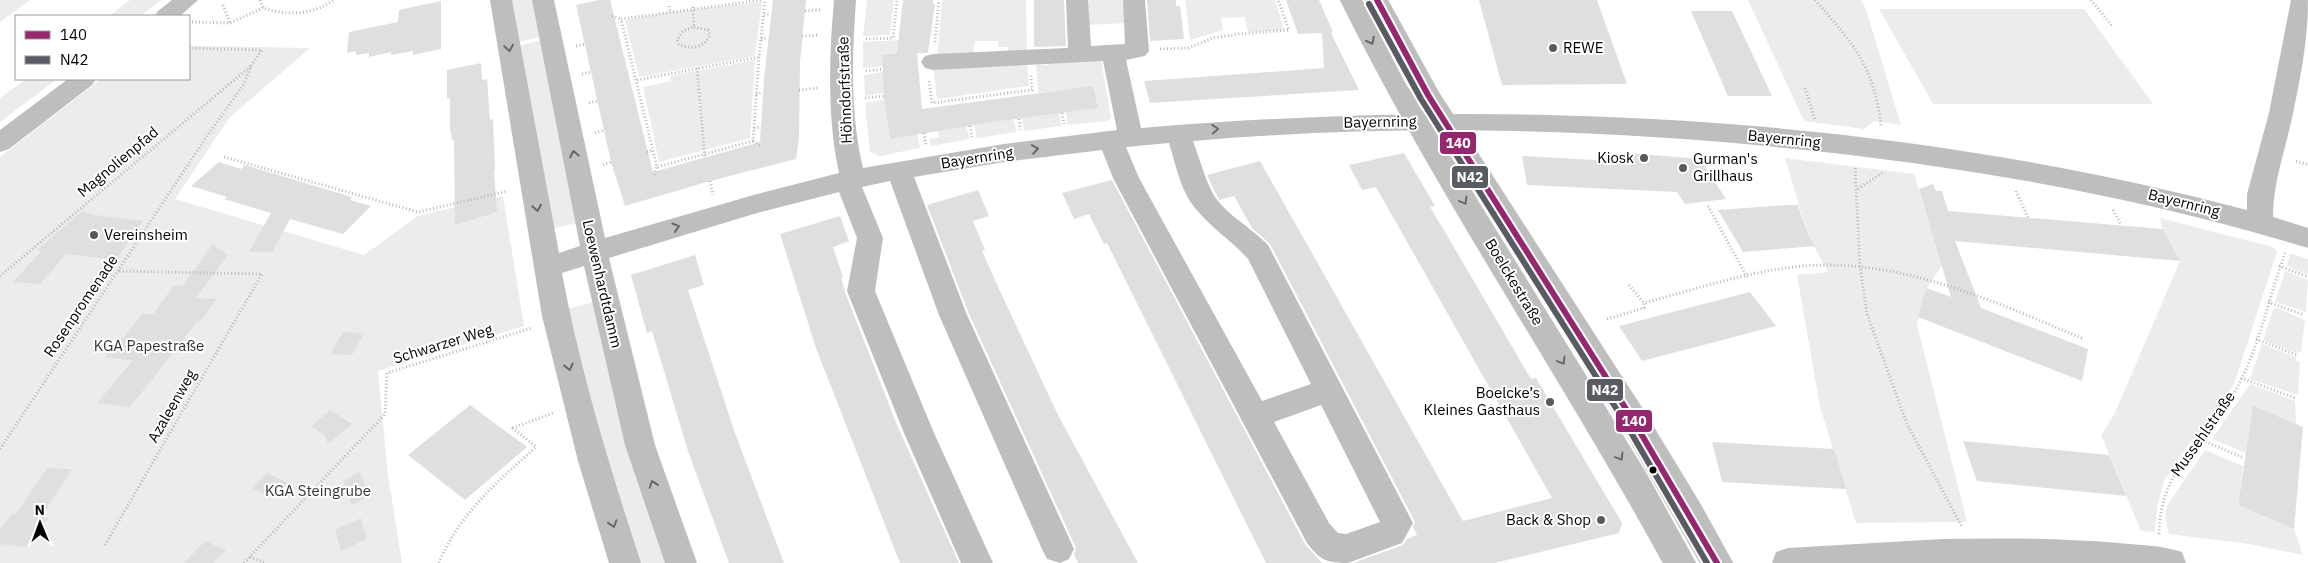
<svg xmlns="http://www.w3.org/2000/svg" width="2308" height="563" viewBox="0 0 2308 563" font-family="'IBM Plex Sans',sans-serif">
<rect width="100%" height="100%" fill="#fff"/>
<!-- green -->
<path fill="#ececec" d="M0,0H30L0,22Z
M130,0H162L140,16H109Z
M511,0H533L540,37L518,42Z
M867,0H894L890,35L863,36Z
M942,0H1026L1027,55L1008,54V47H998V41H975L973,57L937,58Z
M1084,0H1128L1130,23L1085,25Z
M1185,0H1275L1284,30L1248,32L1245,17L1221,18L1223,30L1190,40Z
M1364,0H1371L1415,84H1408L1406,80Z
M1748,0H1861L1866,9L1901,125L1874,121L1864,129L1804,121Z
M762,2L755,56L639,77L625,20L670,12Z
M1879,9H2084L2153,104H1933Z
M541,40L576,223L552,229L519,46Z
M899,40L897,53L882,55L883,66L863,68V42Z
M189,46L310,48L229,118L175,199L364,255L418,216L503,196L524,326L378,371L388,475L402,563H0V157L101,79H189Z
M1101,59L1111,118L1107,121L1068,125L1066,112L1098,108L1093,87L1038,93L1036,64L1047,65L1048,61Z
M755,60L750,138L659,162L643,87L671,81L670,76Z
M1027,61L1029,86L937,99L933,65Z
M883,72L884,93L865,96L864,75Z
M26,79H57L0,122V98Z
M885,99L890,139L917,134L920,148L879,156L870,152L865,103Z
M1059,113L1061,126L1024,131L1022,118Z
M1014,119L1016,132L977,138L974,125Z
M966,126L970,139L931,146L929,139L939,137L938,130Z
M1785,158L1914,174L1942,265L1927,288L1917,325L1967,522L1856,523L1820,407L1797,275L1828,272L1801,223L1804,222Z
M2160,218L2273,247L2277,252L2235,381L2227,397L2186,448L2164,481L2157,507L2155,532L2141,531L2101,435L2114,415L2180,261L2162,227Z
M2290,253L2308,259V275L2287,266Z
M2285,271L2308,280L2306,312L2275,302Z
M593,302L668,563H634L603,464L568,309Z
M2274,307L2305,320L2301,352L2297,351V353L2263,340Z
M2262,344L2296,357V360L2300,362L2298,395L2250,379Z
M2250,384L2295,401L2296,424L2253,407L2246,453L2212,439Z
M2205,450L2243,466L2238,505L2294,529L2303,555L2249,544L2169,534L2165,516L2168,504Z"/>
<!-- building -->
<path fill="#dfdfdf" d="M599,0H610L653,172L760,142L764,79L773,0H806L800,62L799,138L796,159L710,181L625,206L611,162L576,5Z
M903,0H933V4H935L928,53H917L922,109L1093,86L1098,108L993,122L890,139L884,99L882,55L897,53Z
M1034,0H1064L1066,46L1034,47Z
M1147,0H1176V6H1180L1184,39L1150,41Z
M1286,0H1319L1333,32L1331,33L1359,90L1150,103L1144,81L1324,68L1322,33L1298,34Z
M1479,0H1597L1627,84L1502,85Z
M441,1V49L413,55V51L391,55V52L369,57V53L356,55V51L347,53L349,32L398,22L399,10Z
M1691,11H1732L1772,96H1728Z
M481,63L482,80L487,79L490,120L493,119L495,170L494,171L497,212L455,225L454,140H452L450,128V98L447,99V70Z
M1404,153L1435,206L1430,207L1458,254L1531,379L1536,378L1622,523L1619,533L1495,563H1353L1403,545L1407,539L1417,535L1413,527L1415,522L1270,244L1252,228L1234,196L1219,200L1207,175L1260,161L1463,521L1552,498L1376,187L1362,190L1349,165Z
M1629,153L1700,159L1726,199L1685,204L1677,192L1527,185L1522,156L1630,162Z
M219,162L241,169L245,165L352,197L350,200L371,206L343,234L290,219L272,252H249L271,213L224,199L227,197L191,186Z
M1112,180L1305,544L1322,563H1266L1107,243L1104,244L1089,214L1074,219L1062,193Z
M1933,184L1936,191H1942L1948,211L2163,229L2180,261L1955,241L1981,308L2088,349L2082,381L1918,317L1926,288L1951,297L1919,189Z
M978,190L989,216L973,221L985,250L982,251L1000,291L1058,415L1138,563H1078L1074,554L1076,548L969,314L927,205Z
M1787,205H1798L1807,233L1815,246L1743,252L1718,210Z
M82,211L95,215L143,221L116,260L66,254L40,284L13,282L41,251L37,250Z
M840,216L849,241L833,247L843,277L841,278L845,292L897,425L959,563H900L816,348L780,234Z
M213,244L228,255L196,298L217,299L200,322H197L130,407L97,403L133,360L104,358L119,338H123L142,314H153L174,285L182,286Z
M695,255L704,285L688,290L735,433L784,563H729L688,451L652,331L647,333L631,275Z
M1750,292L1776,326L1642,361L1619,326Z
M343,332L364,333L352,355L330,354Z
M470,405L527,447L465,500L408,455Z
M2253,406L2303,427L2294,529L2238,505Z
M330,410L352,424L328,444L325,436L311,426Z
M1963,441L2109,455L2126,496L1977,481Z
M1712,442L1834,449L1846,489L1722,482Z
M47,468L72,469L41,517L49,518L27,547L0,544V529L12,514H16Z
M360,472L370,496L352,505L343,481Z
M267,473L289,483L274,499L252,488Z
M361,518L367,539L341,551L335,530Z
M205,541L226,550L213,563H184Z"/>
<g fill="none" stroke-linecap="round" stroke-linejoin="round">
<defs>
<path id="major" d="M1340,0H1362L1404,81L1645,471L1696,563H1663C1559,373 1436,194 1340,0Z
M1366,0H1388L1438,91L1644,411L1701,505L1733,563H1700L1623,429L1416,95Z"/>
</defs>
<!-- major casing -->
<use href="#major" stroke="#dbdbdb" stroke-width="1"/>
<!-- path -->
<path stroke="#b9b9b9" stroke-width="3" stroke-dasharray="1 2.5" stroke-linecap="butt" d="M260,0L263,8C288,16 312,15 334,0
M1815,0C1854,45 1873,64 1881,125
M2091,0L2113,27
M223,5L230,23
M669,6L670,11
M693,7L694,27
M805,11L822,10
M764,14H771
M612,16L621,19
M192,22L230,23L263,8
M694,27L708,30L710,35C704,48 691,50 679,44L677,40L683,31Z
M802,36L819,35
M761,39L768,38
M866,39L893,38L897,0
M935,42L939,0
M576,46L585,44
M189,48L261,50
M1160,49L1188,48L1213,38L1239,34L1289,30L1278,0
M759,57L753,141L657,167L621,19L762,0
M697,68L705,158
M866,71L883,69
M582,74L591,72
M637,80L759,57L765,0
M929,81L932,103L1032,90L1031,76
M1805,88L1815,120
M799,90L818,88
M756,94L763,93
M865,98L885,96
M589,103L597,101
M1062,113L1064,124
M1019,119L1020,130
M970,126L972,137
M754,128L761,127
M595,133L604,130
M924,133L926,145
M753,141L760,146
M647,152L653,150
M224,157L418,212L508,191
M2296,161L2308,165
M603,165L611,162
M1855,168L1860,266L1867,314L1907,424L1962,527
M654,175L657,167
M710,181L713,195
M1858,189L1882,173
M2016,191L2028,218
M1708,206L1747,277
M2113,210L2121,225
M2279,266L2308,277
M0,276L251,66
M1629,285L1644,303
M2268,302L2304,315
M1607,319L1644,308V303C1696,289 1749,271 1803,266C1902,258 1995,302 2084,339
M2256,339L2297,355
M2241,378L2295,398
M2199,439L2242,457
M0,449L205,139L244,84L251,66L262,50
M2159,534C2160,465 2208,441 2238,386C2260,344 2269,297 2285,253
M105,545L262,274L117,271
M250,557L266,563
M244,563L385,414L387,373L532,328
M439,563C459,514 497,482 536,447L513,428L553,413"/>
<!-- minor -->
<path fill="#bebebe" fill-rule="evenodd" d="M172,0H198L180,16H155L158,11Z
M490,0H512L559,253L580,246L532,0H554L605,238L757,194L839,173C827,116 829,58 834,0H856C852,56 850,113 863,168L1004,144L1117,130L1103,61L933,70L925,68L921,62L925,56L933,54L1068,48L1066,0H1088L1091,46L1125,44L1123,0H1145L1149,51L1145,56L1126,60L1141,128C1509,97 1889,115 2247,210V194L2269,113L2291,0H2308C2308,38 2301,76 2293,113C2286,149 2273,181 2273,217L2308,228V248C2138,196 1964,166 1786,148C1589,128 1390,124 1193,141C1199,157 1204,176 1212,192C1224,214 1251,227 1268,245L1413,523L1402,543L1348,563C1326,563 1320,560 1307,543L1113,178L1102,150L1004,162L914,177L967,315L1074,549L1069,559L1060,563L1047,559L1042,549L939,315L890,181L862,187L883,238L875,291L934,433L993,563H961L904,433L847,291L857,238L839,192L757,213L609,258L655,445L697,563H665L625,445L584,266L562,273C580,371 610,468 641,563H609L578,461L542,316ZM1169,143C1175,162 1180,188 1192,204C1208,226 1230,239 1248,259L1311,384L1262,401L1139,178L1126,147ZM1321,405L1380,522L1346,534L1338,533L1329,523L1274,422Z
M68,79H96L92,85L9,149L0,152V130Z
M1942,539C2000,538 2059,538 2118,543C2139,545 2161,545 2182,552L2186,563H1772L1776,552L1788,548Z"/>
<!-- major -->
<use href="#major" fill="#bebebe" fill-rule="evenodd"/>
<defs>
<path id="bus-1" d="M1377,0L1428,95L1633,420L1717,563"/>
<path id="bus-2" d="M1369,4L1421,99L1626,424L1707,563"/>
</defs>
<!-- bus-1 casing -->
<use href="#bus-1" stroke="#fff" stroke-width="10"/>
<!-- bus-2 casing -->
<use href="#bus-2" stroke="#fff" stroke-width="10"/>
<!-- bus-1 -->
<use href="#bus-1" stroke="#95276e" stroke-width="6"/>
<!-- bus-2 -->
<use href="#bus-2" stroke="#595b62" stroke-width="6"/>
</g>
<!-- one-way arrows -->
<defs><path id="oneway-chevron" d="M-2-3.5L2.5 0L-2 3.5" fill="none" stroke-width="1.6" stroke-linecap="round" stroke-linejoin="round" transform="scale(1.25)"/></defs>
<g stroke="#686868">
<use href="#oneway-chevron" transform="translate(1371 41) rotate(63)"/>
<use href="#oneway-chevron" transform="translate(509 48) rotate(81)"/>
<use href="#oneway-chevron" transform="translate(1215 129) rotate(-4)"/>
<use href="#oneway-chevron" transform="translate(1035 149) rotate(-8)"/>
<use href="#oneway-chevron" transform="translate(574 154) rotate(-101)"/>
<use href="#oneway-chevron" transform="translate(1464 201) rotate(59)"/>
<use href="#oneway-chevron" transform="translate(537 208) rotate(80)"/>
<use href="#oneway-chevron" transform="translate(676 227) rotate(-17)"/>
<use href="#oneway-chevron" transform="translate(1562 361) rotate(59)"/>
<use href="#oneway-chevron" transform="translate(569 367) rotate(76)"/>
<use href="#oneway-chevron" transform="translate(1620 457) rotate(59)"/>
<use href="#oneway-chevron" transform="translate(653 484) rotate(-109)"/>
<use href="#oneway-chevron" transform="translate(613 524) rotate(73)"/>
</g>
<!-- markers -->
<g fill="#595959" stroke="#fff" stroke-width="2">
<circle cx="1553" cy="48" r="5"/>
<circle cx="1644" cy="158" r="5"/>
<circle cx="1683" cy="168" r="5"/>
<circle cx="94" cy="235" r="5"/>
<circle cx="1550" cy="402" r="5"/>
<circle cx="1601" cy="520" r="5"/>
</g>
<circle fill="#000" stroke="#fff" stroke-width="2" cx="1653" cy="470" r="4.5"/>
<g text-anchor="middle" stroke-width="4" stroke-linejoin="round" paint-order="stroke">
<!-- poi labels -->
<g font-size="15" fill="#000" stroke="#fff" text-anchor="start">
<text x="1563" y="53">REWE</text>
<text x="1634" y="163" text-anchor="end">Kiosk</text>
<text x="1693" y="164">Gurman's<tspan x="1693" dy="17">Grillhaus</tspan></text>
<text x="104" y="240">Vereinsheim</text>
<text x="1540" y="398" text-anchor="end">Boelcke’s<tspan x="1540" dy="17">Kleines Gasthaus</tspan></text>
<text x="1591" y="525" text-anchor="end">Back &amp; Shop</text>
</g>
<!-- street labels -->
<g font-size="15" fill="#000" stroke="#fff">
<text transform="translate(845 90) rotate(-92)" y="5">Höhndorfstraße</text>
<text transform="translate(1380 122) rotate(-1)" y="5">Bayernring</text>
<text transform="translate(1784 139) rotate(6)" y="5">Bayernring</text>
<text transform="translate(977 158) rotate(-9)" y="5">Bayernring</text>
<text transform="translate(118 162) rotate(-40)" y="5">Magnolienpfad</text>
<text transform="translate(2184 203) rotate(14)" y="5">Bayernring</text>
<text transform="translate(1514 282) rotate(59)" y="5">Boelckestraße</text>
<text transform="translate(602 284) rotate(77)" y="5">Loewenhardtdamm</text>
<text transform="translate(81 306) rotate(-56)" y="5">Rosenpromenade</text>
<text transform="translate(443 344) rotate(-17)" y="5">Schwarzer Weg</text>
<text transform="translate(172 406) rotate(-60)" y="5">Azaleenweg</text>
<text transform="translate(2203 434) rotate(-55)" y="5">Mussehlstraße</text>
</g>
<!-- park labels -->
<g font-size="15" fill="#333" stroke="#fff">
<text x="149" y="351">KGA Papestraße</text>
<text x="318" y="496">KGA Steingrube</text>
</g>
</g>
<g stroke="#fff" stroke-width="2">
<rect x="1439" y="131" width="38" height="24" rx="5" fill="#95276e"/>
<rect x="1451" y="165" width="38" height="24" rx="5" fill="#595b62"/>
<rect x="1586" y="378" width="38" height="24" rx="5" fill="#595b62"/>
<rect x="1615" y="409" width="38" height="24" rx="5" fill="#95276e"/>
</g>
<g font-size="14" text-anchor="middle" font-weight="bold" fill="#fff">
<text x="1458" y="148">140</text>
<text x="1470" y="182">N42</text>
<text x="1605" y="395">N42</text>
<text x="1634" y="426">140</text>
</g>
<!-- legend -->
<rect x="15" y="15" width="175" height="65" fill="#ffffff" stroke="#999999"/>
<rect x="25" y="31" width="25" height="8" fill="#95276e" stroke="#999999"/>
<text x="60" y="40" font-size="15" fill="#000000">140</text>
<rect x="25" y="56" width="25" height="8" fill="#595b62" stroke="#999999"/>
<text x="60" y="65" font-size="15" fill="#000000">N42</text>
<!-- north arrow -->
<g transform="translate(40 523) rotate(359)" stroke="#ffffff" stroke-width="4" paint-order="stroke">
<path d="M0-4L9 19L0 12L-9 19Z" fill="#000000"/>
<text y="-8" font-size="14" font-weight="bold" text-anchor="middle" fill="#000000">N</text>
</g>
</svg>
